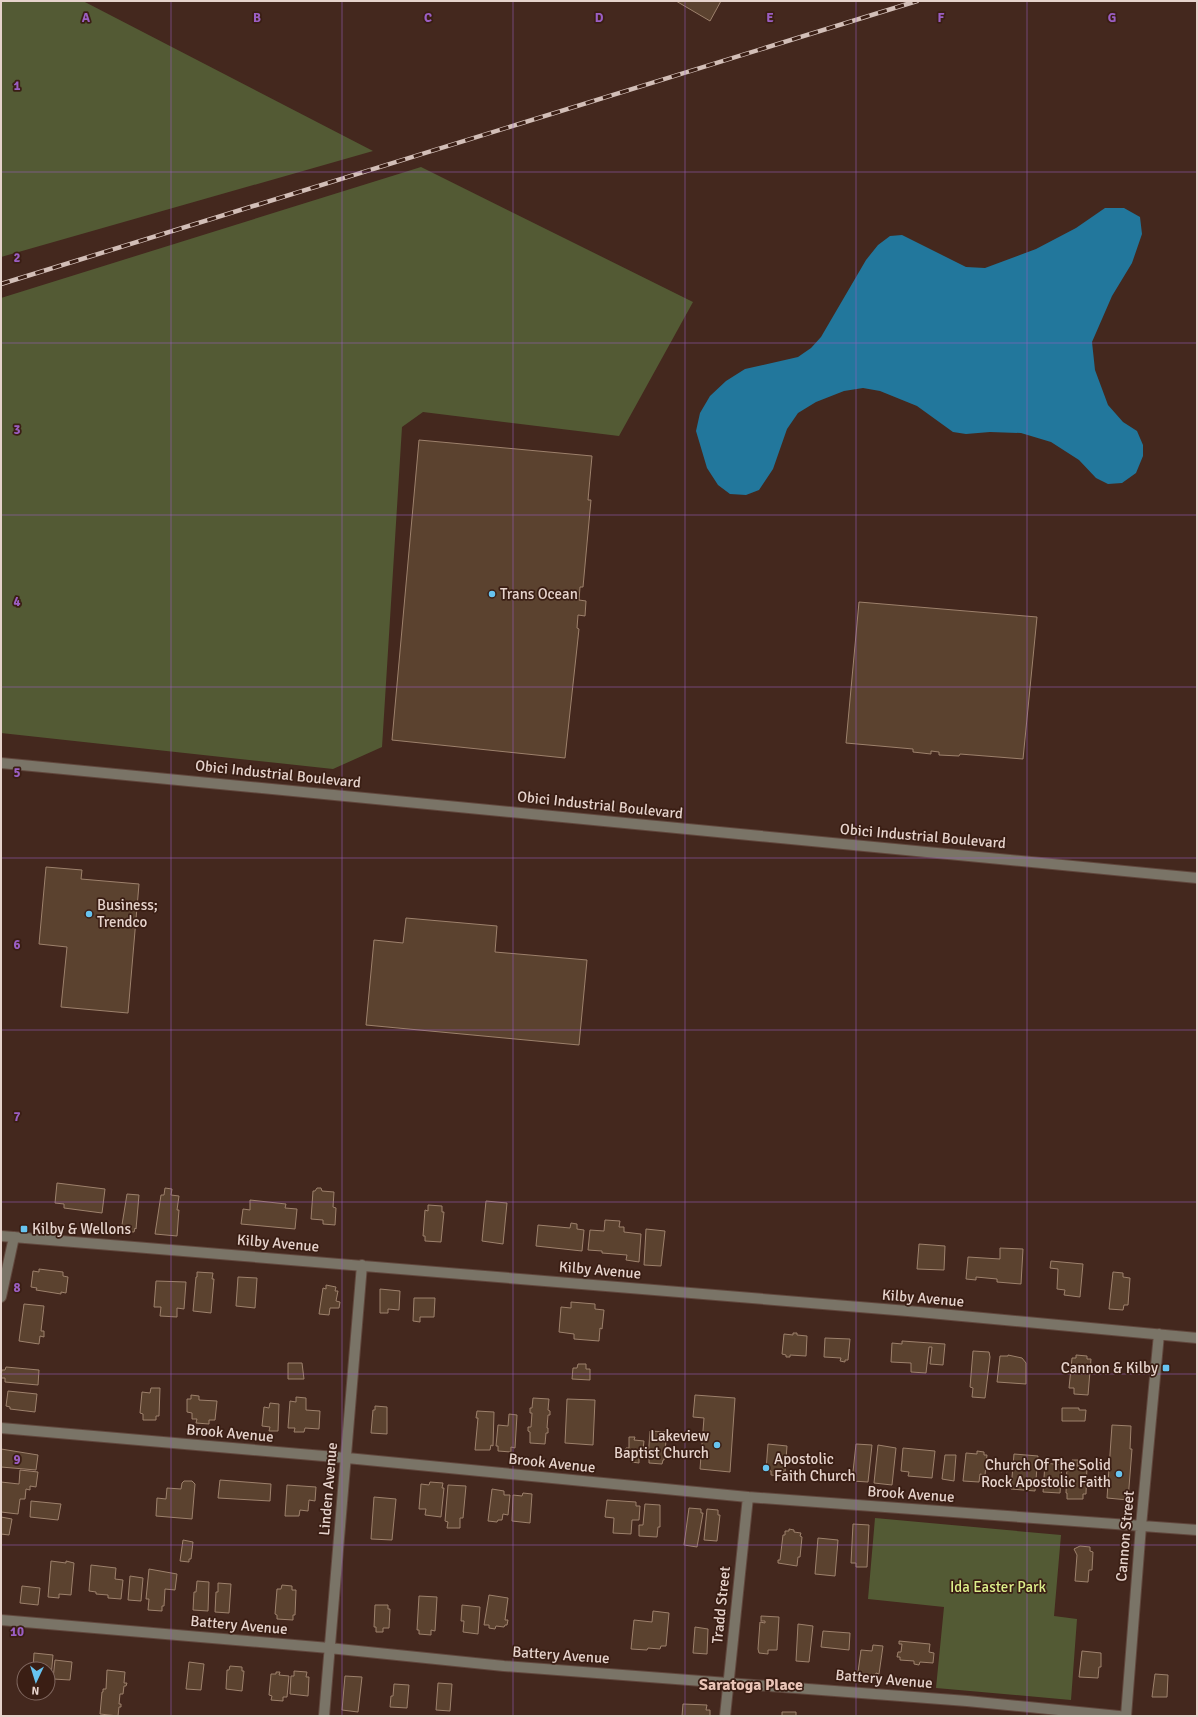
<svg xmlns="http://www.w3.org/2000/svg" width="1198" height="1717" viewBox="0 0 1198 1717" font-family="Signika,sans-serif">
<rect width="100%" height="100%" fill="#44281e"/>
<!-- green -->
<path fill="#535a34" d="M1,1H83L373,151L1,257Z
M421,167L693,302L619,436L423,412L402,427L382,747L333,769L1,733V298Z
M875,1518L1061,1535L1054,1616L1077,1619L1071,1700L936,1688L944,1607L868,1599Z"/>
<!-- water -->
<path fill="#22779c" d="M1105,208H1124L1140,217L1142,234L1132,263L1112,296L1092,342L1095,370L1108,405L1123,422L1137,431L1143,445V456L1136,473L1122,483L1108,484L1096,478L1079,460L1051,442L1021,433L990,432L966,434L953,432L917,406L880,391L863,388L844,391L816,402L798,413L787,429L773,469L759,490L746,495L730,494L718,485L707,468L696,431L700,413L710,396L726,381L745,369L798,357L811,348L821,337L866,260L878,245L890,236L902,235L966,267L985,268L1036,249L1076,228Z"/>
<!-- building -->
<path fill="#5b422f" stroke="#9d816c" d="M676,1H721L710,21Z
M419,440L592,456L588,500H591L583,587H580L579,600L586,601L585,616L578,615L577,628L579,629L565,758L392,740Z
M859,602L1037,617L1023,759L960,754L959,756L939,755V752L931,751V754L913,752V749L846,743Z
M46,867L82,870L81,879L139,884L128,1013L61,1007L67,947L39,944Z
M406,918L497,926L495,952L587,960L579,1045L366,1025L374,940L403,943Z
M57,1183L105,1189L102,1213L64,1208V1204L55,1203Z
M165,1188L172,1189L171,1195L179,1196L177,1210H179L177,1236L155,1234L161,1195H164Z
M317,1188H321L322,1191L334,1192L333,1207L336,1208L335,1225L323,1224V1220L311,1219L313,1191H315Z
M127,1194L139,1195L136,1229L135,1228L134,1232L121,1231Z
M250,1200L286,1204L285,1208L297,1209L295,1229L241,1224L243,1209L250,1210Z
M486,1201L507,1203L503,1244L482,1241Z
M428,1205L442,1206V1212H444L441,1242L425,1241V1236H423L425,1210L428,1211Z
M605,1220L620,1221L619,1227H624V1232L641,1234L639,1262L626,1260L627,1255L602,1253V1251L588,1250L590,1230L604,1231Z
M571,1223L577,1224V1229L584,1230L582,1251L536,1246L538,1225L570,1228Z
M646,1229L665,1231L661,1266L644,1265Z
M919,1244L945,1246L944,1270L917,1269Z
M1000,1248L1023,1249L1021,1284L997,1282V1279L976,1277V1280L966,1279L968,1257L1000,1259Z
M1051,1261L1083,1264L1080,1297L1064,1295L1065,1290L1057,1289L1058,1269L1050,1268Z
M39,1269L63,1272V1276L68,1277L66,1293L61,1292V1294L36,1290L37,1288L31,1287L33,1271L39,1272Z
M197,1272L213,1273L212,1279H214L211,1313L193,1311L196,1277H197Z
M1113,1272L1123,1273V1277L1130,1278L1128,1305H1124L1123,1310L1109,1309Z
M238,1277L257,1278L255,1308L236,1306Z
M156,1281L186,1282L184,1309L177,1308V1317L160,1316L161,1307H154Z
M326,1285L336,1287L335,1291H338L336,1301L340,1302L339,1308H330L329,1315L319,1314L323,1288L326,1289Z
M380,1289L400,1291L399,1310L388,1309V1313H380Z
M414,1298H435L434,1317H420V1322L413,1321Z
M571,1302L595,1304V1309L604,1310L602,1329L600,1328L599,1341L574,1339V1334L559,1332L561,1307L571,1308Z
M24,1304L44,1306L41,1331H44V1337L40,1336L39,1344L19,1341Z
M793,1333H797V1335L807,1336L806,1356L790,1355V1357H786V1355L782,1354L784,1334L793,1335Z
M825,1338L850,1339L848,1360H845V1362L840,1361L841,1358L824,1357Z
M902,1341L945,1344L943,1365L930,1364L932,1347H929L926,1373L911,1372V1363L891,1362L892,1343L902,1344Z
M973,1351L989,1352L990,1357L985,1398L972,1397L973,1388L970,1387Z
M1008,1355L1022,1358L1026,1363V1384L997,1382L1000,1356H1008Z
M1076,1355L1087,1356V1359H1091L1088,1395L1074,1394V1388H1069L1072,1358H1076Z
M288,1363H302L304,1379H288Z
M578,1364H586V1369H590V1380L572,1379L573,1368H577Z
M6,1367L39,1370L38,1385L5,1382V1378H1V1375L2,1370H5Z
M151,1388H160L159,1416H156V1420H143V1414L140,1413L142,1392L150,1393Z
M8,1391L37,1394L35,1412L10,1409V1407L6,1406Z
M191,1395L199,1396V1400L217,1401L215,1420H209V1424L196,1423L197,1419H192V1413L187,1412V1399H191Z
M695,1395L735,1398L730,1472L700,1469L704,1418L693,1417Z
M296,1397L306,1398V1410L320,1411L319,1429L305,1428L304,1432H294L295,1428H288L290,1401L296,1402Z
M533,1398L549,1399L548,1410L550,1411V1415H548L547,1428H548V1433H546L545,1444L530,1443V1432L528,1431V1427H531L532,1413H530V1408H532Z
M567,1399L595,1400L593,1445L565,1443Z
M270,1403L279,1404L278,1431H269L270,1427L262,1426L264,1407L269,1408Z
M375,1406L387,1407V1434L371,1433L373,1410H375Z
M1062,1408H1079V1410H1086L1085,1421H1062Z
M477,1411L494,1412L493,1446L491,1445L490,1450H475L478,1418H476Z
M509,1414L517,1415L515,1448L511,1447V1452L498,1451V1446H496L498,1425L508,1426Z
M1112,1425L1131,1426L1130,1449H1132L1128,1500L1107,1498Z
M650,1431L667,1432L664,1460H663L662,1464L649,1463V1459H648Z
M629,1437H635L634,1440L644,1441L642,1458H639V1463L632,1462V1458L625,1457L626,1448H629Z
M768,1444L787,1446L785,1472L781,1471L780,1476L771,1475V1471L766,1470Z
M856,1444L872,1445L868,1482L852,1481Z
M878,1445L896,1448L892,1485L874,1483Z
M903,1448L935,1451L932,1478L908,1476L909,1472L901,1471Z
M1,1449L38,1455L36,1470L1,1467Z
M977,1451L984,1452V1455H987L985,1475L980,1474L979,1482L963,1481L966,1453L977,1454Z
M1014,1454L1038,1456L1035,1491L1011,1489Z
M945,1455H956L954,1481L942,1479Z
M1072,1460H1078L1077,1466H1087L1086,1494H1083V1499H1067V1493H1066L1067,1465H1072Z
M1045,1463L1062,1465L1060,1493L1043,1492Z
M20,1470L38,1472L36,1487L30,1486V1490L26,1489L25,1499H20L18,1514L1,1512V1482L19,1484Z
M220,1480L271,1484L270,1501L218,1498Z
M184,1481H192L195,1484L192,1519L156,1516L157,1498L166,1499L167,1488L181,1489L182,1483Z
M430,1482L443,1483L442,1488H444L441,1517L425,1515L426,1509H419L421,1484L429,1485Z
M287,1485L316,1487L315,1501L309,1500L308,1511L300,1510L299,1516H285Z
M448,1485L466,1486L463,1518H460V1528H447L448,1522L445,1521Z
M492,1489L504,1491V1495H510L508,1515L503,1514L502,1520H498L497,1522L488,1521Z
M523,1493L532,1494L530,1523L512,1521L513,1495L522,1496Z
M374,1497L396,1499L392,1540L371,1539Z
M607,1500L636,1502V1506H640L639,1520H632L631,1534L613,1533L614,1518L605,1517Z
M31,1501L61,1504L58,1520L30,1517Z
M645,1504L660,1505V1527H658L657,1537L639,1536V1525H643Z
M689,1508L701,1509V1513H703L697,1547L684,1545Z
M707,1509L718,1510V1515H720L717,1541L704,1540Z
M1,1517L12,1519L9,1535L1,1534Z
M853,1524L869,1525L867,1567H856V1563H851Z
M789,1529L794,1530V1532L801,1533L800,1536L802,1537L800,1557H798L797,1566L778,1563V1560H780L783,1535H785V1531H789Z
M818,1538L838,1540L835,1576L815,1574Z
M183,1540L193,1542L191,1559H189V1562L180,1561Z
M1080,1546L1090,1547V1551L1093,1552L1092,1570H1089L1088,1582L1075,1581L1077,1555L1074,1549Z
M51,1561L66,1563V1561L74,1563L71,1595L59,1594V1598L48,1597Z
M91,1565L116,1568L115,1579L123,1580L121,1599L108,1598V1595L96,1594V1592L89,1591Z
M149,1569L177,1574L175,1590L165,1589L164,1606H162V1611L148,1610L149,1599H146Z
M130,1576L143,1578L141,1601L128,1600Z
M197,1581L209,1582L208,1611L193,1610L194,1592H196Z
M218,1583L231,1584L229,1613L215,1612L216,1592H218Z
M282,1585L292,1586V1590H296L295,1615H293V1620L277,1619V1615L275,1614L277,1589H281Z
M22,1586L40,1588L38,1605L20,1603Z
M489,1595L508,1598L505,1620H508L507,1625H505L504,1627L496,1626L495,1629L489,1628V1625H484Z
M419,1596L437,1597L435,1631L431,1630V1635L419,1634V1630H417Z
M375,1605H388V1609H390L389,1628H383V1632H376V1627H374Z
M462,1605L480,1607L478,1634L463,1632L464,1621H461Z
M653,1611L669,1613L666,1646H661L660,1649L648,1648L647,1650L631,1649L634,1620L652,1622Z
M761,1616L779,1617L777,1650H768V1654L759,1653L758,1649L760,1622L765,1623V1621H761Z
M798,1624L813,1626L809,1662L796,1661Z
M695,1627L708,1629L707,1654L693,1653Z
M823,1631L850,1633L849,1650L821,1647Z
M899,1641L930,1644L929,1652L934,1653L933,1663L920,1662L919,1665L914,1664V1661L900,1660V1657H897L898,1652H901L902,1644H899Z
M873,1645L883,1646L879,1674L876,1673L875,1679L860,1678L861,1672H858L861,1650L872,1651Z
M1082,1651L1101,1653V1667H1099L1098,1678L1079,1677Z
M34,1653L53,1655L50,1687L48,1686V1669H33Z
M55,1660L72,1662L70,1680L53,1679Z
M189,1662L204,1664L201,1690L186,1689Z
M230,1666L242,1667V1671H244L242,1691L226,1689L227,1670H229Z
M107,1670L125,1672L124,1683H127L126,1686H124L123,1694H120L119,1704H121V1707H119L118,1716L100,1714L102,1692H103V1689H106Z
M294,1671L307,1672L306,1677H309L308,1696L290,1694L291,1676H294Z
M276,1672H280L279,1675L289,1676L287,1697H283V1701L271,1700L272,1696L269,1695L271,1674H276Z
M1155,1674L1168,1675L1167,1697H1152Z
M345,1676L362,1677L358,1712L342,1710Z
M438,1683L452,1684L450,1711L436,1710Z
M394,1684L409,1685L407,1708L390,1707L391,1696H393Z
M683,1704L707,1705L706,1710H710V1716H682Z
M782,1712H796V1716H782Z"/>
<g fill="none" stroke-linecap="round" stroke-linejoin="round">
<defs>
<path id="minor" d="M1,763L1197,878
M1,1236L908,1311L1197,1338
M1,1297L14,1237
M1,1428L347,1458L748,1497L1197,1530
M1,1620L329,1648L504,1666L967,1701L1119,1716
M324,1716L362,1265
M725,1716L748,1497
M1126,1716L1141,1526L1159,1334"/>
</defs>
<!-- minor casing -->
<use href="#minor" stroke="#61473d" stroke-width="12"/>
<!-- minor -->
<use href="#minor" stroke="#7a7467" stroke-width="10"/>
<defs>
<path id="rail" d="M1,284L917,1"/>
</defs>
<!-- rail casing -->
<use href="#rail" stroke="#d2beb7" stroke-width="4.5"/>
<!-- rail -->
<use href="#rail" stroke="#3a1e14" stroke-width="3" stroke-dasharray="9" stroke-linecap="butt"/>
</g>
<!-- grid -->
<path fill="none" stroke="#9b5ec3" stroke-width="1" stroke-opacity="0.55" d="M171,1V1716M342,1V1716M513,1V1716M685,1V1716M856,1V1716M1027,1V1716M1,172H1197M1,343H1197M1,515H1197M1,687H1197M1,858H1197M1,1030H1197M1,1202H1197M1,1374H1197M1,1545H1197"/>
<!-- markers -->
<g fill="#67c4f0" stroke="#3a1e14" stroke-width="1.5">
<circle cx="492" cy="594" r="4"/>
<circle cx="89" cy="914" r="4"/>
<rect x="20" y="1225" width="8" height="8" rx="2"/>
<rect x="1162" y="1364" width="8" height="8" rx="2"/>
<circle cx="717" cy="1445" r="4"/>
<circle cx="766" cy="1468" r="4"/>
<circle cx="1119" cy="1474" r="4"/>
</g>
<g text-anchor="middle" stroke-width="3.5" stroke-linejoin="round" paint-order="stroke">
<!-- poi labels -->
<g font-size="15" fill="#e6d3cc" stroke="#3a1e14" text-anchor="start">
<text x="500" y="599">Trans Ocean</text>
<text x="97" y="910">Business;<tspan x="97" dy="17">Trendco</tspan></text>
<text x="32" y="1234">Kilby &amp; Wellons</text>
<text x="1158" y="1373" text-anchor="end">Cannon &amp; Kilby</text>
<text x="709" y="1441" text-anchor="end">Lakeview<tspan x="709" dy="17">Baptist Church</tspan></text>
<text x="774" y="1464">Apostolic<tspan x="774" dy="17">Faith Church</tspan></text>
<text x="1111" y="1470" text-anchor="end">Church Of The Solid<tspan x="1111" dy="17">Rock Apostolic Faith</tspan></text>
</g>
<!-- street labels -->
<g font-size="15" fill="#e6d3cc" stroke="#3a1e14">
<text transform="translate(278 774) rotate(6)" y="5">Obici Industrial Boulevard</text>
<text transform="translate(600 805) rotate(6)" y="5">Obici Industrial Boulevard</text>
<text transform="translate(923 836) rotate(5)" y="5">Obici Industrial Boulevard</text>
<text transform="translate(278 1243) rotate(5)" y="5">Kilby Avenue</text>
<text transform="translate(600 1270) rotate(5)" y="5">Kilby Avenue</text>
<text transform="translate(923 1298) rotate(5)" y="5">Kilby Avenue</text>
<text transform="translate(230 1433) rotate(5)" y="5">Brook Avenue</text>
<text transform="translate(552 1463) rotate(6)" y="5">Brook Avenue</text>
<text transform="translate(328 1489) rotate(-85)" y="5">Linden Avenue</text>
<text transform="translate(911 1494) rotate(4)" y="5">Brook Avenue</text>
<text transform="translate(1125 1536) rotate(-85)" y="5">Cannon Street</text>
<text transform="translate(721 1605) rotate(-84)" y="5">Tradd Street</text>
<text transform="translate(239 1625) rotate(5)" y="5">Battery Avenue</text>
<text transform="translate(561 1655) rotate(4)" y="5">Battery Avenue</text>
<text transform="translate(884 1679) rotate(5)" y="5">Battery Avenue</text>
</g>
<!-- park labels -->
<g font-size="15" fill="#dcee8a" stroke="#3a1e14">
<text x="998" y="1592">Ida Easter Park</text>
</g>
<!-- neighbourhood labels -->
<g font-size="16" font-weight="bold" fill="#e9c4b7" stroke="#3a1e14">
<text x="751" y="1690">Saratoga Place</text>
</g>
</g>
<g font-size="13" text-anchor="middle" font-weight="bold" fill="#9b5ec3" stroke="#3a1e14" stroke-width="3.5" stroke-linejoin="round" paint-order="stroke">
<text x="86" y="22">A</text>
<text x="257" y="22">B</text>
<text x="428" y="22">C</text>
<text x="599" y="22">D</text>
<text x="770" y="22">E</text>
<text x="941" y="22">F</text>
<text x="1112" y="22">G</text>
<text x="17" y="90">1</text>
<text x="17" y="262">2</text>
<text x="17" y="434">3</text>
<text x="17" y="606">4</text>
<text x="17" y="777">5</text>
<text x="17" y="949">6</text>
<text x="17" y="1121">7</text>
<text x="17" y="1292">8</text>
<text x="17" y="1464">9</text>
<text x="17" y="1636">10</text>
</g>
<!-- border -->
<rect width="1198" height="1717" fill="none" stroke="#e6d3cc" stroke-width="4"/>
<!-- north arrow -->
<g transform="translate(36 1681) rotate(184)"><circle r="19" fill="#3a1e14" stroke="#7f665e"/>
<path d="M0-3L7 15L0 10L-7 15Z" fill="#67c4f0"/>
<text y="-6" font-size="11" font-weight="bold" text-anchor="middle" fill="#e6d3cc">N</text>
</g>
</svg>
